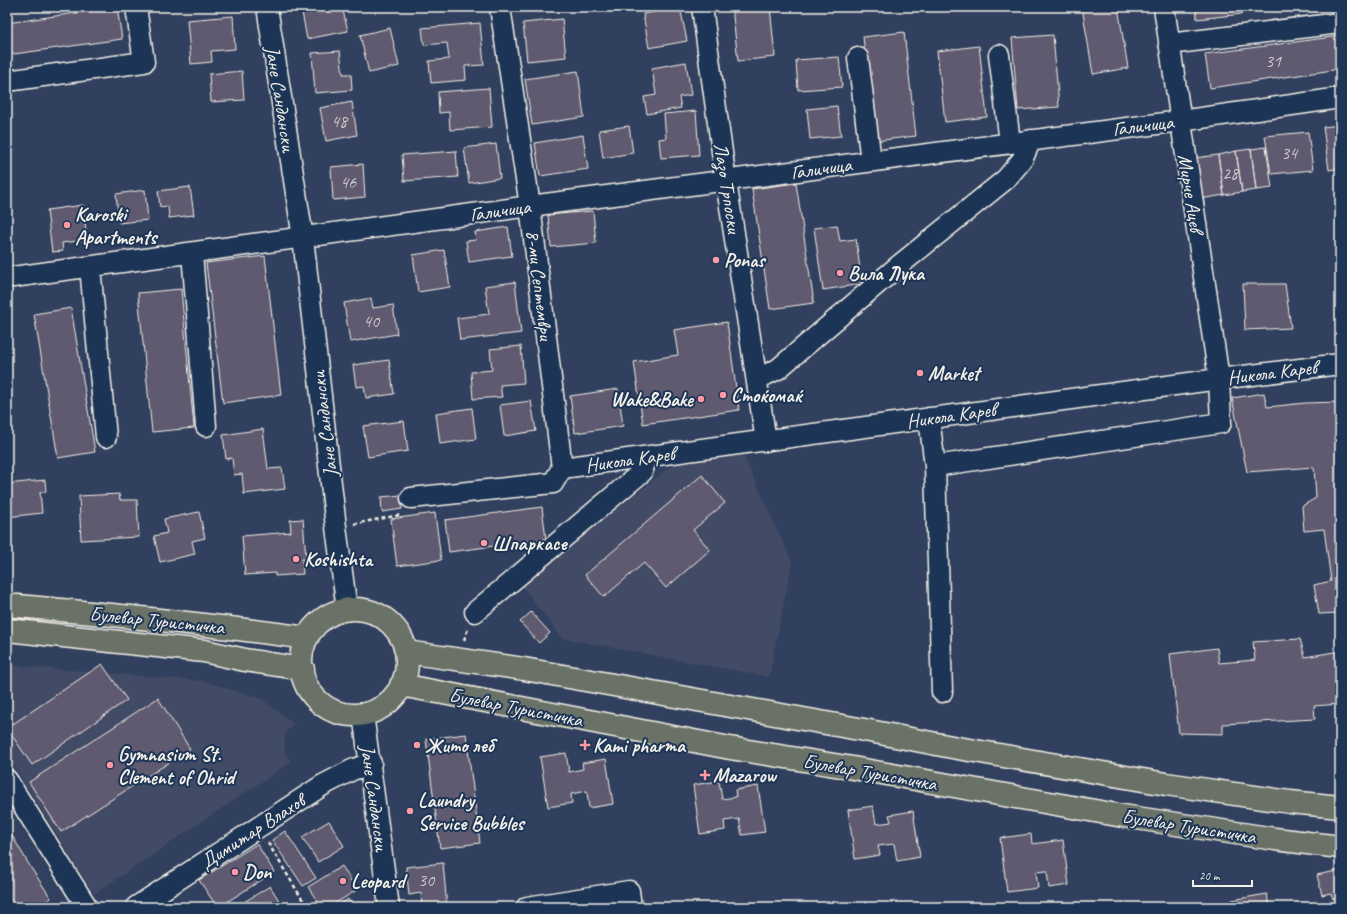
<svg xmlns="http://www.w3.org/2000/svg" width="1347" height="914" viewBox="0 0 1347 914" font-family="Caveat,sans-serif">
<rect width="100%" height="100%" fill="#31405e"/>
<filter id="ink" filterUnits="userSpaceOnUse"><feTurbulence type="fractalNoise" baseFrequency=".025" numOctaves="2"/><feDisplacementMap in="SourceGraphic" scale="8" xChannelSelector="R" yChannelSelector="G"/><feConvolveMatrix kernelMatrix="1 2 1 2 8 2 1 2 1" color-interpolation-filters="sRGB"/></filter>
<g filter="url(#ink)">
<!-- built -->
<path fill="#434b66" d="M739,446L792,562L769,677L562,638L521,585L689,452Z
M7,665L202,681L260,698L294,724L286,732L284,744L285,753L291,762L94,894L7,755Z"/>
<!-- building -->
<path fill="#5f5a6f" stroke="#f4f1e8" d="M117,7L122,39L7,55V23Z
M301,7H342L348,31L307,39Z
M680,7L687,41L649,48L643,14Z
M732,7H770L775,57L738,61Z
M1082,7H1118L1128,68L1093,74Z
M1196,7H1241L1242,14L1197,19Z
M233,16L235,49L211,51L212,62L191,64L187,20Z
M562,19L566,57L527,61L523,23Z
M480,23L484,65L465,66L466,80L431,83L429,61L449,59L447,43L424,45L422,28Z
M390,28L399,66L369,73L360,35Z
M904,32L916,136L875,141L863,37Z
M1053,35L1059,107L1018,110L1012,38Z
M1340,36V69L1210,88L1205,54Z
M979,46L987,117L945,122L937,51Z
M340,51L343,74H351L352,90L315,93L312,53Z
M839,57L842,87L798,90L796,60Z
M686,62L691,95L679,97L681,108L647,114L644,97L656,95L652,68Z
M242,71L244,100L211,102L209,74Z
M578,71L584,117L532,125L525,79Z
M489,88L492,127L450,130L449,112L439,113L438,92Z
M352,102L357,135L326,141L320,108Z
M837,106L841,136L810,139L807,109Z
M696,111L699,155L661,158L659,139L666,138L664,114Z
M1340,125V168L1329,170L1323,127Z
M629,126L633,153L603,158L599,130Z
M1308,132L1313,170L1271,174L1265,136Z
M583,135L588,169L540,176L535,143Z
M496,144L500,178L469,183L464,148Z
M1266,147L1272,188L1256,190L1251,149Z
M1251,149L1256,190L1242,192L1236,151Z
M456,151L458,177L404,181L402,155Z
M1236,151L1242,192L1224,195L1218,155Z
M1218,155L1224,195L1195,200L1187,159Z
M363,164L365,197L333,200L331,167Z
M796,183L814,303L770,309L752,189Z
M190,187L194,215L169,218L168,206L160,207L158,191Z
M145,190L148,220L119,223L116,194Z
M83,205L87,240L62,243L63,251L52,252L47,210Z
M593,211L596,243L551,247L548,215Z
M837,225L840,241L856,239L862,284L823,290L814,228Z
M508,227L512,256L469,262L466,241L476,240L475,232Z
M444,250L450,287L418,292L413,255Z
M265,256L281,395L223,403L206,263Z
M515,282L521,333L460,340L457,318L489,314L485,286Z
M1243,284H1285L1291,328L1245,330Z
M181,289L194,428L152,432L138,293Z
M371,298L373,308L393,305L397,334L350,342L344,303Z
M71,308L95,452L58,458L34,314Z
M727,322L739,410L643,424L634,362L678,355L674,330Z
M521,346L524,383L500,385L502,397L473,399L471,372L492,370L490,349Z
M389,360L394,394L366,398L364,386L356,387L353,365Z
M618,389L623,426L575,433L570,396Z
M1264,393L1267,407L1305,403L1340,402V617L1339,613L1319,614L1314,585L1331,581L1324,529L1304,531L1302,506L1316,498L1314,467L1247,472L1232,398Z
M531,401L536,431L504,436L500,405Z
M472,408L476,439L440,444L436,413Z
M404,421L408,451L368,457L363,426Z
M263,429L268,469L282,468L285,489L244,494L242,474L234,475L232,458L226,459L223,435Z
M702,475L725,503L693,530L710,550L666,588L644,563L604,597L585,575Z
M45,480L46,492H40L42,513L7,517V484Z
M119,494L120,500H137L139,537L81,540L79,496Z
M401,495L402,509L382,512L381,497Z
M542,507L546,539L449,552L445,520Z
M199,512L205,538L192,541L195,554L160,562L154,536L167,533L164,519Z
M435,513L441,560L397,566L391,519Z
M303,519L306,559H302L303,574L275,576V573L245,575L242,536L291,532L290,520Z
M531,612L550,633L539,643L520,622Z
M1300,639L1305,657L1340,651V704L1314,706L1315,719L1223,724V734L1179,733L1170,654L1217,648L1219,663L1255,660L1253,642Z
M102,664L127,700L32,765L7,728Z
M158,698L190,749L61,832L29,782Z
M466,734L480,843L440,848L426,739Z
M566,753L569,772L583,769L582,763L606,759L613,804L589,808L587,791L571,794L572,803L548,807L540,757Z
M719,781L722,799L736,797L735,790L758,786L765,832L742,835L739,819L724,821L725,830L700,834L693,785Z
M873,806L876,824L891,822L889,815L913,811L920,857L897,861L894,844L878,846L880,855L855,859L848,810Z
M329,821L344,846L318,862L302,837Z
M7,827L31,868L51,898L39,907H7Z
M285,831L316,878L303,886L272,840Z
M1031,834L1032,844L1063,840L1069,885L1049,888L1047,871L1036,872L1038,888L1007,892L1000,838Z
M257,844L274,872L219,907H217L199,880Z
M443,863L447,907H422L421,893L409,895L406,867Z
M342,866L357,890L329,907H321L308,887Z
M1340,870V897L1333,899L1331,893L1322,895L1317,875Z
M270,886L283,907H236Z
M1267,894L1269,907H1233L1232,900Z
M348,899L353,907H336Z
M1197,905V907H1182Z"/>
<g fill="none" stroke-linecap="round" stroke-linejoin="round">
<defs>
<path id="minor" d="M267,7L303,238L336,527L347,610
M500,7L530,206L562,468
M702,7L726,181L766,441
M1169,44L1340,23
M999,55L1010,142
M858,58L871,161
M7,81L144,62L136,7
M192,253L206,426
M90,267L106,437
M7,277H13L530,206L1180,121L1340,98
M757,379L778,369L897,267L1006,179L1022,160L1031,140
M929,418L935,466L1221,423L1219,379L1164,7
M935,466L942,692
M562,468L1219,379L1340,364
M411,498L553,483L562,468
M475,612L642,472L647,457
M363,714L389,907
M7,780L87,907
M136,907L323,785L352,770L371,763
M527,907L629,891L631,907"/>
<path id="major" d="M7,605C107,614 207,624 307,638
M301 662a53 53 0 1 1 106 0a53 53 0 1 1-106 0Z
M7,630L204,651L245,660L303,669
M406,652L524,669L859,729L952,747L1166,784L1290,802L1340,807
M401,685L730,748L853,768L1123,816L1275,839L1340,847"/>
</defs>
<!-- minor casing -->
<use href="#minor" stroke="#f4f1e8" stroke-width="23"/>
<!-- major casing -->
<use href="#major" stroke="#f4f1e8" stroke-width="25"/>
<!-- path -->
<path stroke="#f4f1e8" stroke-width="2.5" stroke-dasharray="4 3" stroke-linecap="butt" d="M354,524L400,515
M464,640L468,629
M268,843L307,907"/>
<!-- minor -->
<use href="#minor" stroke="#1d3557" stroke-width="20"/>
<!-- major -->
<use href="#major" stroke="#6a7166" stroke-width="22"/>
</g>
</g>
<!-- markers -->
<g fill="#ff9aa2" stroke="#1d3557" stroke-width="1.5">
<circle cx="67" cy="225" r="4"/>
<circle cx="716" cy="260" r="4"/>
<circle cx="840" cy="273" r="4"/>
<circle cx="920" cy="373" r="4"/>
<circle cx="723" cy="395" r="4"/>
<circle cx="701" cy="399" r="4"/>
<circle cx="484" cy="543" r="4"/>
<circle cx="296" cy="559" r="4"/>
<circle cx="417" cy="745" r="4"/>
<path d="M583 739h4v4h4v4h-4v4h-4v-4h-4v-4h4z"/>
<circle cx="110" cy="765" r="4"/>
<path d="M703 769h4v4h4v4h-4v4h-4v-4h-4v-4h4z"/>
<circle cx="410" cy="811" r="4"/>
<circle cx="235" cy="872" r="4"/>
<circle cx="343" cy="881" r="4"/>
</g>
<g text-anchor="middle" stroke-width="4" stroke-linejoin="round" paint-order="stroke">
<!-- number labels -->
<g font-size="18" fill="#cfcbca">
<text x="1273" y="67">31</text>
<text x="339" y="127">48</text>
<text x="1289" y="159">34</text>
<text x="1230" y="179">28</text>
<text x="348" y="188">46</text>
<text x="371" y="327">40</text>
<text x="426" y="886">30</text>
</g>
<!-- street labels -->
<g font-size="20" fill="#f4f1e8" stroke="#1d3557">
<text transform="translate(281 99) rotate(81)" y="7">Јане Сандански</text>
<text transform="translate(1143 125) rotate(-7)" y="7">Галичица</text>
<text transform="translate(821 168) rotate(-8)" y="7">Галичица</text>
<text transform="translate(728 188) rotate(81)" y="7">Лазо Трпоски</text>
<text transform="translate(1191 193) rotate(81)" y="7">Мирче Ацев</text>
<text transform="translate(500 210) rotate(-8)" y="7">Галичица</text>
<text transform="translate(540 285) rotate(83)" y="7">8-ми Септември</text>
<text transform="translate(1272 372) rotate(-7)" y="7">Никола Карев</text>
<text transform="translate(951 415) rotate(-8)" y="7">Никола Карев</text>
<text transform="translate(324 424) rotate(-97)" y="7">Јане Сандански</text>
<text transform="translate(630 459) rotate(-8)" y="7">Никола Карев</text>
<text transform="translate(157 620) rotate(6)" y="7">Булевар Туристичка</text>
<text transform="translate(516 707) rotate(11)" y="7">Булевар Туристичка</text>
<text transform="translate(870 772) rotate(10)" y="7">Булевар Туристичка</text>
<text transform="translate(375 798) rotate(82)" y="7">Јане Сандански</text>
<text transform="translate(1189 826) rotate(9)" y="7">Булевар Туристичка</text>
<text transform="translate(252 831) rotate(-33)" y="7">Димитар Влахов</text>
</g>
<!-- poi labels -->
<g font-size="20" font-weight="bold" fill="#f4f1e8" stroke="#1d3557" text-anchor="start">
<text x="75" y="221">Karoski<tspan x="75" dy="23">Apartments</tspan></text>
<text x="724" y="267">Ponas</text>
<text x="848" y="280">Вила Лука</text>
<text x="928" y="380">Market</text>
<text x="731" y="402">Стоќомаќ</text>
<text x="693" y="406" text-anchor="end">Wake&amp;Bake</text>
<text x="492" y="550">Шпаркасе</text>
<text x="304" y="566">Koshishta</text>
<text x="425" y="752">Жито леб</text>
<text x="593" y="752">Kami pharma</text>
<text x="118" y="761">Gymnasium St.<tspan x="118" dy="23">Clement of Ohrid</tspan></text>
<text x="713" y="782">Mazarow</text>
<text x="418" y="807">Laundry<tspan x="418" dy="23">Service Bubbles</tspan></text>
<text x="243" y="879">Don</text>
<text x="351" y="888">Leopard</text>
</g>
</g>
<!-- margin -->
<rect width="1347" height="914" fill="none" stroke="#1d3557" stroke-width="24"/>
<rect x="12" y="12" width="1323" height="890" fill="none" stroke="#f4f1e8" stroke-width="1.5" filter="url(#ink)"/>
<!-- scale -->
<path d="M1193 880v6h59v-6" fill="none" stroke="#f4f1e8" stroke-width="2"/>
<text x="1199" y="880" font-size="12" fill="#f4f1e8" stroke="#1d3557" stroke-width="3" paint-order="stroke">20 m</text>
</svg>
